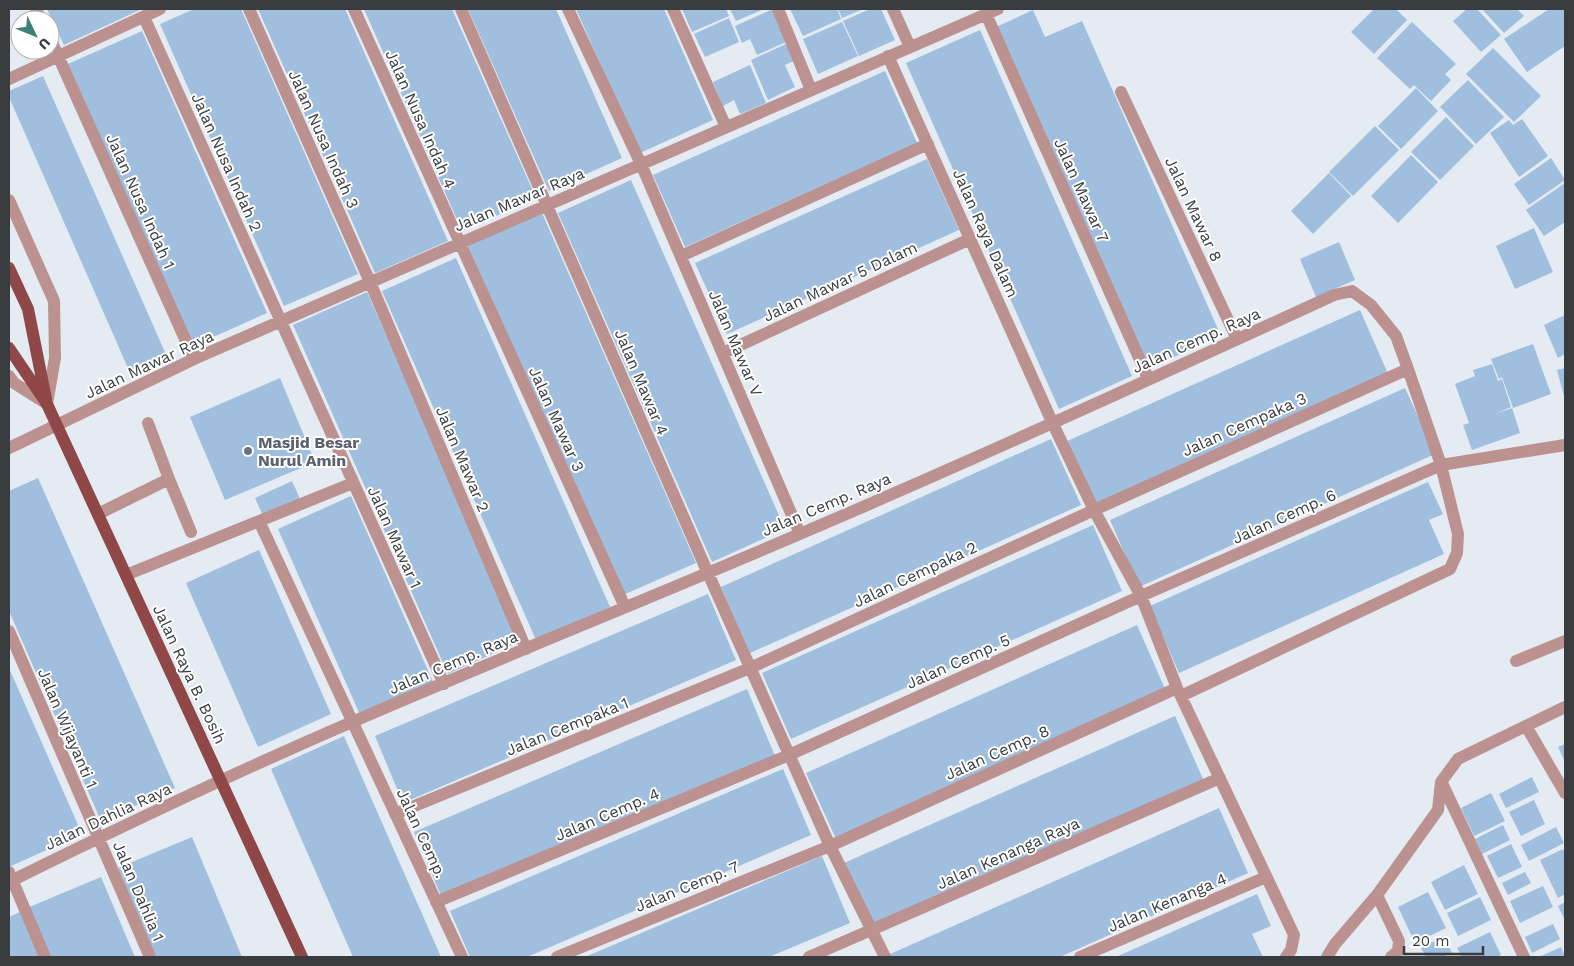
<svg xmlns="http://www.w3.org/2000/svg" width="1574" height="966" viewBox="0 0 1574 966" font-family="'Work Sans',sans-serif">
<rect width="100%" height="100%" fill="#e4ebf2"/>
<!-- building -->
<path fill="#a0bede" d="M47,9H142L64,45Z
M194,9H241L358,274L284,306L160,24Z
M258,9H345L448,241L375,273Z
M364,9H452L536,198L462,231Z
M468,9H556L622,158L549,191Z
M576,9H664L713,120L640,153Z
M682,9H726L729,16L692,32Z
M730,9H764L736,21Z
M773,9L788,41L757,55L750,39L742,43L735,26Z
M790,9H837L841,19L803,36Z
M838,9H863L842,18Z
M870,9H881L895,40L859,56L843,21Z
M1374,9H1396L1407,20L1374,54L1351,32Z
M1467,9H1477L1501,35L1481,52L1453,21Z
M1482,9H1517L1524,16L1504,33Z
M1549,9H1565V46L1527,72L1504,39Z
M1033,10L1045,37L1082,21L1221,336L1147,369L996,27Z
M729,18L739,42L705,57L694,34Z
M842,22L858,56L818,74L803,39Z
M1412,22L1456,64L1445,74L1451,80L1431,101L1414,85L1410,89L1377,58Z
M980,30L1132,376L1059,409L906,63Z
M142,31L267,313L193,346L68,64Z
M788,43L796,60L785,65L795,87L768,100L751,60Z
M1493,48L1541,96L1514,122L1466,74Z
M750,65L766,103L740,114L734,100L723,106L713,82Z
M885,71L917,143L685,247L653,175Z
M43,76L168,359L131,375L9,97V91Z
M1468,80L1504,117L1476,144L1440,107Z
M1416,88L1438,111L1401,149L1378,126Z
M1446,117L1474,146L1440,180L1411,152Z
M1522,119L1548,156L1519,177L1490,133L1509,120L1513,125Z
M1375,126L1399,150L1353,196L1329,172Z
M1411,155L1438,182L1398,223L1371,196Z
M1551,158L1565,180L1529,205L1514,184Z
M927,159L959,230L727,334L695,263Z
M1329,173L1351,196L1313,234L1291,211Z
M631,180L785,529L712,562L558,213Z
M1565,183V222L1544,236L1526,210Z
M542,213L696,563L623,595L468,246Z
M1534,228L1553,272L1515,289L1496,246Z
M1339,242L1355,280L1316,297L1300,259Z
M456,258L610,607L536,640L382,291Z
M367,292L521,641L448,674L293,325Z
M1360,310L1389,376L1094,508L1065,442Z
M1565,315V354L1558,358L1544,325Z
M1533,344L1551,394L1513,408L1502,377L1499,379L1491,359Z
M1492,364L1498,381L1502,379L1511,407L1495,414L1512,408L1520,433L1472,450L1463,425L1469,423L1455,384L1475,376L1473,370Z
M1565,368V400L1557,370Z
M280,378L315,462L225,500L190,417Z
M1405,388L1435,454L1139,587L1110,520Z
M1051,439L1081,505L750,653L721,587Z
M38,478L175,788L101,821L9,611V491Z
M292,481L301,501L264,518L255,498Z
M1428,482L1443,514L1429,520L1444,554L1179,673L1150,606Z
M351,496L434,684L361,717L278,529Z
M1093,525L1122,591L791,739L762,673Z
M259,550L331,714L258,747L186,583Z
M708,594L736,660L403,803L375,736Z
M1137,625L1166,691L836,839L806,773Z
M9,668L82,834L9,867Z
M747,689L775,756L442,898L414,832Z
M1175,716L1204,781L873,928L844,863Z
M344,736L361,775L441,957H353L300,836L271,769Z
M1565,744V762L1558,747Z
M783,769L811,835L527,957H470L450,911Z
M1532,777L1539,792L1506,808L1499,794Z
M1491,793L1505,821L1474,836L1461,808Z
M1534,800L1545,824L1521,836L1509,812Z
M1219,808L1248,873L1060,957H889L888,955Z
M1503,825L1510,840L1482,854L1475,839Z
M1556,827L1564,843L1529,861L1521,845Z
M192,837L242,957H155L118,868Z
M1511,844L1522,867L1498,878L1487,856Z
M1563,849L1565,853V894L1558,898L1540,860Z
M822,856L850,923L769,957H585Z
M1464,865L1478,894L1445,910L1431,882Z
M1525,872L1531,883L1508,895L1502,883Z
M101,877L135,957H48L27,908Z
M1543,886L1553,907L1520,923L1510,901Z
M1428,892L1446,928L1415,943L1398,907Z
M1257,894L1271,926L1252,934L1263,957H1116Z
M1480,897L1491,920L1458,936L1447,913Z
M1565,902V920L1558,906Z
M20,912L39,957H9V917Z
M1553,924L1560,939L1532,953L1525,937Z
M1490,932L1501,955L1497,957H1462L1457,948Z
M1444,936L1452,953L1442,957H1426L1421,948Z
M1561,947L1565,957H1539Z"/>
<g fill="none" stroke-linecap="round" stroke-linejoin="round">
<!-- minor -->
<path stroke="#bc9290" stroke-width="12" d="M36,9L41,20
M249,9L370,282L526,649
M354,9L625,607
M461,9L707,571L830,846L885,957
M568,9L641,164L800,534
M673,9L726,127
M778,9L811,90
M893,9L910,47
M986,14L1148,378
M144,17L444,684
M50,38L194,359
M888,56L1053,424L1094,510L1141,596L1177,688L1294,935L1291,950L1286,957
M9,79L160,9
M1121,92L1237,339
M9,200L54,301L55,358L47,404L14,383L9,376
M681,256L928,144
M723,353L970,239
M148,423L169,479
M9,448L194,359L998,9
M98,514L169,479L191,532
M259,521L462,957
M126,575L353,483
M9,631L150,957
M1516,661L1565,641
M1526,726L1565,793
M1442,783L1524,957
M395,814L750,668L1094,510L1408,369
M9,872L45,957
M9,882C122,826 236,772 352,722C502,657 653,597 802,533C981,457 1158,376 1334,295L1352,291L1371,305L1396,336L1408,369L1441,465L1458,534L1457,553L1450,569L1181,696
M1377,895L1399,941L1398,951L1391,957
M436,902L789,755L1141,596L1441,465L1565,445
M557,957L830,846L1177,688
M809,957L1220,778
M1080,957L1266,877
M1327,957L1335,944L1377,895L1438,810L1441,782L1458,759L1565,707"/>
<!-- major -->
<path stroke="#8f4747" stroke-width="12" d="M9,268L28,309L46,399
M9,348L47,404L302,957"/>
</g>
<!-- markers -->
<circle fill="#6b7280" stroke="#fff" stroke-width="2" cx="248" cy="451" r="5"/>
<g text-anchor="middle" stroke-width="4" stroke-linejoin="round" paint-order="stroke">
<!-- street labels -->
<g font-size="16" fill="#393c3f" stroke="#fff">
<text transform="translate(421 119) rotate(66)" y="6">Jalan Nusa Indah 4</text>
<text transform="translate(324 139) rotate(66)" y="6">Jalan Nusa Indah 3</text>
<text transform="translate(227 162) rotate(66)" y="6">Jalan Nusa Indah 2</text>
<text transform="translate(1082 190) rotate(66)" y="6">Jalan Mawar 7</text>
<text transform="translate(519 199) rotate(-23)" y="6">Jalan Mawar Raya</text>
<text transform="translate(141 201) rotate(66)" y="6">Jalan Nusa Indah 1</text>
<text transform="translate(1194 209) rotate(65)" y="6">Jalan Mawar 8</text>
<text transform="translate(986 233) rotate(66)" y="6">Jalan Raya Dalam</text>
<text transform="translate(840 281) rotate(-25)" y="6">Jalan Mawar 5 Dalam</text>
<text transform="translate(1196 340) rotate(-24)" y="6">Jalan Cemp. Raya</text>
<text transform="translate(736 343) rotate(67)" y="6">Jalan Mawar V</text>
<text transform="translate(149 364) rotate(-25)" y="6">Jalan Mawar Raya</text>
<text transform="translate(642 382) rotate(67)" y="6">Jalan Mawar 4</text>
<text transform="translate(557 419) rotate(66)" y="6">Jalan Mawar 3</text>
<text transform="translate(1244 424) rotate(-24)" y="6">Jalan Cempaka 3</text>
<text transform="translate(463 459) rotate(67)" y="6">Jalan Mawar 2</text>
<text transform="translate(826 504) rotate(-23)" y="6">Jalan Cemp. Raya</text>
<text transform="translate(1284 516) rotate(-24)" y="6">Jalan Cemp. 6</text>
<text transform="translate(395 537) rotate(66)" y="6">Jalan Mawar 1</text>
<text transform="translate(915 574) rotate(-25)" y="6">Jalan Cempaka 2</text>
<text transform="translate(958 661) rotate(-24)" y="6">Jalan Cemp. 5</text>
<text transform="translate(453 662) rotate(-23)" y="6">Jalan Cemp. Raya</text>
<text transform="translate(190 674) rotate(65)" y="6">Jalan Raya B. Bosih</text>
<text transform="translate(567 726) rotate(-22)" y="6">Jalan Cempaka 1</text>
<text transform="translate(68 728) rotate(67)" y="6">Jalan Wijayanti 1</text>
<text transform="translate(997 752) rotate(-24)" y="6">Jalan Cemp. 8</text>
<text transform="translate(607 814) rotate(-23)" y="6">Jalan Cemp. 4</text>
<text transform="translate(108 816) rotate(-25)" y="6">Jalan Dahlia Raya</text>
<text transform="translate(422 833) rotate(65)" y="6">Jalan Cemp.</text>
<text transform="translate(1008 853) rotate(-24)" y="6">Jalan Kenanga Raya</text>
<text transform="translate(687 886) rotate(-22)" y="6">Jalan Cemp. 7</text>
<text transform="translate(139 891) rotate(67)" y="6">Jalan Dahlia 1</text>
<text transform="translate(1167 902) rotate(-23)" y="6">Jalan Kenanga 4</text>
</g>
<!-- worship labels -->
<g font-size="16" font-weight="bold" fill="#5b616d" stroke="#fff" text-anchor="start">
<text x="258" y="448">Masjid Besar<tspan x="258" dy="18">Nurul Amin</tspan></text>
</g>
</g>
<!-- border -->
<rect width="1574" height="966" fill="none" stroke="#393c3f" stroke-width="20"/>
<!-- north arrow -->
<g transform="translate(35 35) rotate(133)"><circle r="24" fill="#ffffff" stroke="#b0b1b2"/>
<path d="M0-4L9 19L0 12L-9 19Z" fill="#3b8177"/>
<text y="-8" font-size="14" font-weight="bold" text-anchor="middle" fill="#393c3f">U</text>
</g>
<!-- scale -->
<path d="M1404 946v8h79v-8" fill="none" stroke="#393c3f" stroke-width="2.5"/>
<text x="1412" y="946" font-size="15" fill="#393c3f" stroke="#ffffff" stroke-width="4" paint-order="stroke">20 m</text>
</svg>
